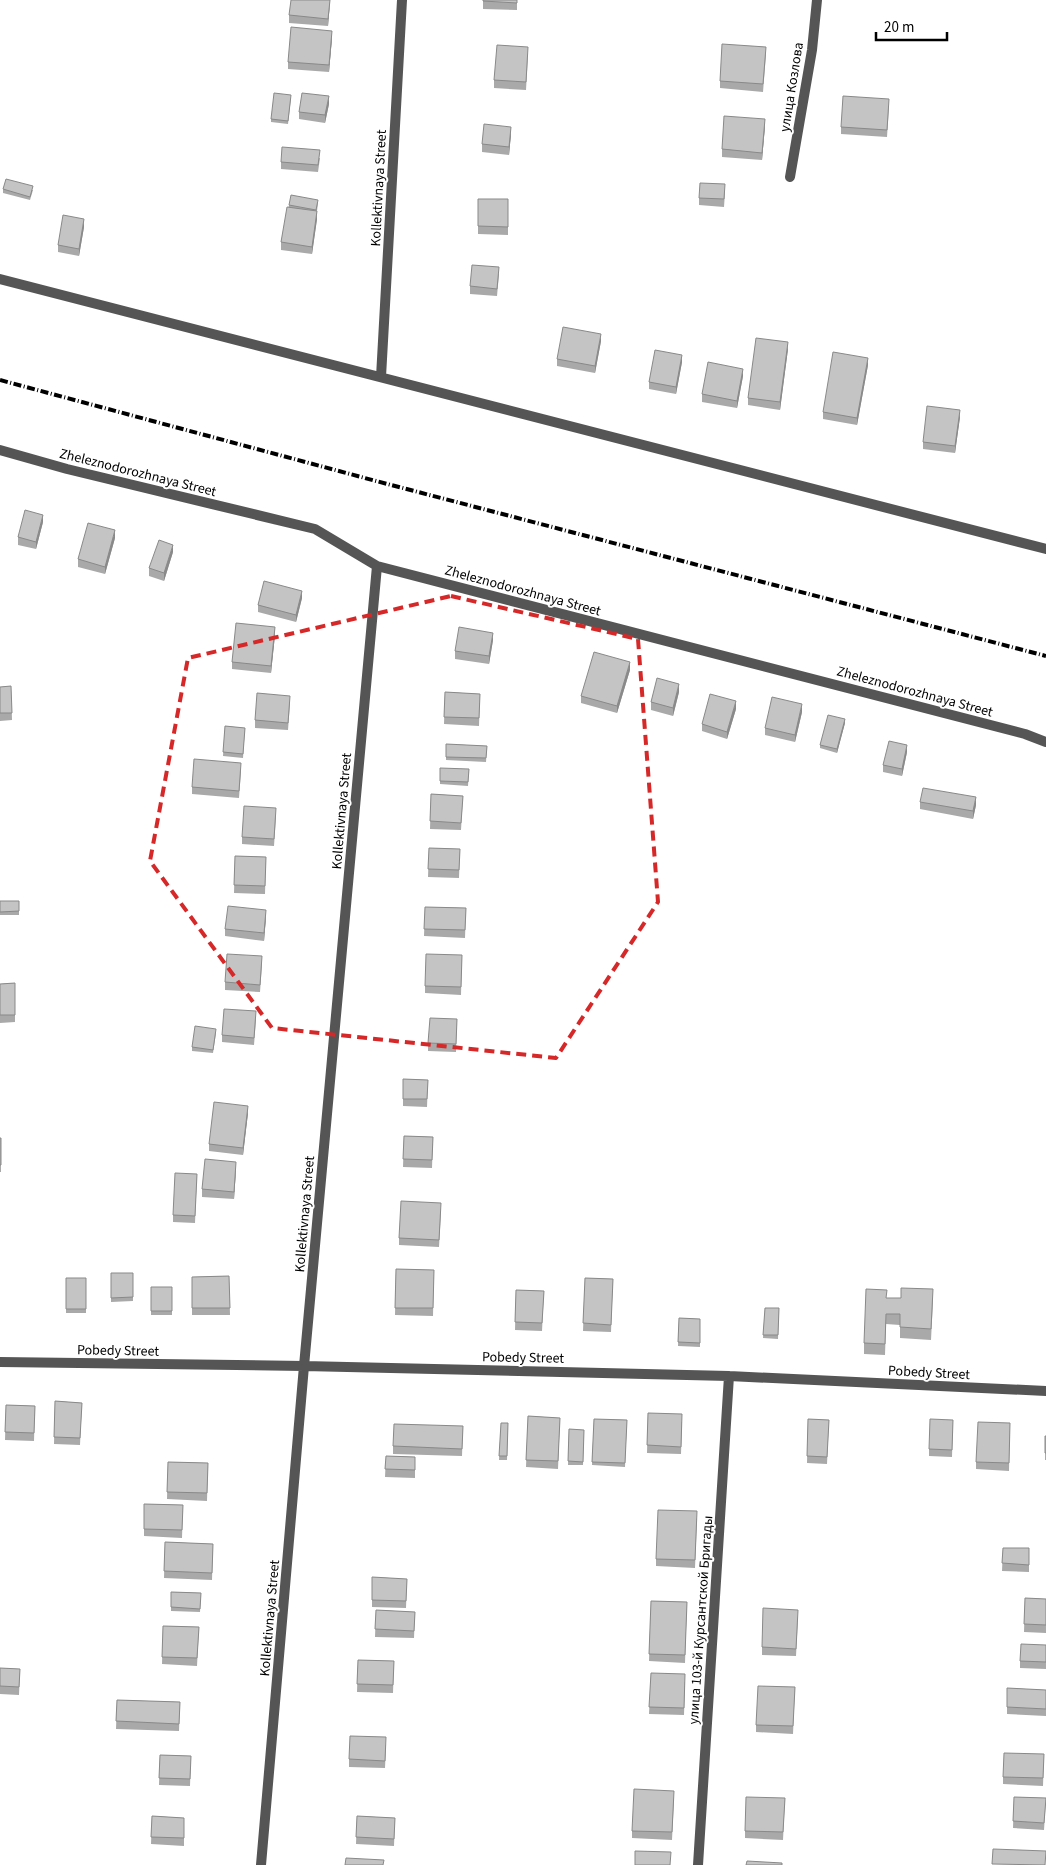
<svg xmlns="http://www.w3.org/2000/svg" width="1046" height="1865" viewBox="0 0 1046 1865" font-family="'Source Sans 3',sans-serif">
<rect width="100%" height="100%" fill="#fff"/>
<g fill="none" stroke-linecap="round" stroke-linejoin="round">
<!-- street -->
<path stroke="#555" stroke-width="10" d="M790,177L812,50L817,0
M0,279L1046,549
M381,377L402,0
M0,450L67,469L315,529L377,566L1025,734L1046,742
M0,1362L304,1366L729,1376L1046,1391
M261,1865L304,1366L377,566
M698,1865L729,1376"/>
<!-- rail -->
<path stroke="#000" stroke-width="4" stroke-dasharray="8 2.5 1 2.5" stroke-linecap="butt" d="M0,380L376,481L1046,656"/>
</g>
<!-- wall -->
<path fill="#a9a9a9" d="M330,0L328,26L289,23V15Z
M483,0H517V10L483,9Z
M332,38L329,72L288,69V62Z
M528,54L526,90L494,88V80Z
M766,54L763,92L720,88V81Z
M291,98L288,124L271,122V119Z
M329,104L325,123L299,119V112Z
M889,106L887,137L841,134V127Z
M765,126L762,160L722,157V149Z
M511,134L509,155L482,152V144Z
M320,158L318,172L281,169V162Z
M3,189L33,190L30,200L3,193Z
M725,192L724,207L699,205V198Z
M478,199H508V235L478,234Z
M318,203L317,211V219L312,254L281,250V242L289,205Z
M84,227L79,256L58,252V245Z
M499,274L497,296L470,294V286Z
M601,341L595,373L557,366V359Z
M788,349L780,410L748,405V398Z
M682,362L676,394L649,389V382Z
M868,365L857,425L823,419V412Z
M743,376L737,408L702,402V394Z
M960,417L955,453L923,449V442Z
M43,522L36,549L18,545V537Z
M115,538L105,574L78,567V559Z
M173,552L164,581L149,576V568Z
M302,598L296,622L258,612V605Z
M275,635L271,673L232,669V662Z
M493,640L489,664L455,659V651Z
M630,670L617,713L581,703V696Z
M11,686L12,720L0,721V687Z
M445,692L480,694L479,726L444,724Z
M679,692L673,716L651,710V702Z
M290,703L288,730L255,728V720Z
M736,709L727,739L702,731V724Z
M802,712L795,742L765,735V728Z
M845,723L837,753L820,748V745Z
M225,726L245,728L243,758L223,756Z
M446,744L487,746L486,762L446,760Z
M907,752L902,776L883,772V765Z
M469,769L468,786L440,784V781Z
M241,771L239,798L192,794V787Z
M431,794L463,796L461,830L430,829Z
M920,802L976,805L973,819L920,809Z
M276,816L274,846L242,844V837Z
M429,848L460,849L459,878L428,877Z
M235,856L266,857L265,894L234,893Z
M0,901H19V915H0Z
M425,907L466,908L465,938L424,936Z
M266,917L264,941L225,936V929Z
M462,955L461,995L425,993V986Z
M262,964L260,992L225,990V982Z
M15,983V1022L0,1023V984Z
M256,1019L254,1045L222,1042V1035Z
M457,1019L456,1052L428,1051V1043Z
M216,1033L213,1053L192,1051V1047Z
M403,1079L428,1080L427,1107L403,1106Z
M248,1113L243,1155L209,1151V1144Z
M404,1136L433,1137L432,1168L403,1167Z
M0,1138H1V1172H0Z
M236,1169L234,1199L202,1197V1189Z
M197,1174L195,1223L173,1222V1215Z
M441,1211L439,1247L399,1245V1238Z
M396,1269L434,1270L433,1316L395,1315Z
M111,1273H133V1301L111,1302Z
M229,1276L230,1315H192V1277Z
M66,1278H86V1313H66Z
M585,1278L613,1279L611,1332L583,1331Z
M151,1287H172V1315H151Z
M516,1290L544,1291L542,1331L515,1330Z
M887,1298L933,1300L931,1340L900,1338V1325L886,1324L885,1355L864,1354V1343Z
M765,1308H779L778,1339L763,1338Z
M679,1318L700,1319V1347L678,1346Z
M55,1401L82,1403L80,1445L54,1444Z
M6,1405L35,1406L34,1441L5,1440Z
M648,1413L682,1422L681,1454L647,1453Z
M528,1416L560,1418L558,1469L526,1467Z
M594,1419L627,1420L625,1467L592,1465Z
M808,1419L829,1420L827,1464L807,1463Z
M953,1420L952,1457L929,1456V1449Z
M501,1423H508L507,1460H499Z
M1010,1423L1009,1471L976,1469V1462Z
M463,1426L462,1456L393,1454V1446Z
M569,1429L584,1430L583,1465H568Z
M1045,1436H1046V1460H1045Z
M386,1456L415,1457V1478L385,1477Z
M168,1462L208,1463L207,1501L167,1499Z
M144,1504L183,1505L182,1538L144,1536Z
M697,1518L695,1568L656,1566V1559Z
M165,1542L213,1544L212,1580L164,1578Z
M1003,1548H1029V1572L1002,1571Z
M372,1577L407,1579L406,1608L372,1607Z
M171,1592L201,1593L200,1612L171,1611Z
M1025,1598L1046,1599V1633L1024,1632Z
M651,1601L687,1602L685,1663L649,1661Z
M376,1610L415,1612L414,1638L375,1637Z
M798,1617L796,1656L762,1655V1647Z
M163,1626L199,1627L197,1666L162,1664Z
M1046,1645V1669L1020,1668V1661Z
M358,1660L394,1661L393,1693L357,1692Z
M0,1668L20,1669L19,1695L0,1694Z
M651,1673L685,1682L684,1715L649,1714Z
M795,1687L793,1734L756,1732V1725Z
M1007,1688L1046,1690V1716L1007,1714Z
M117,1700L180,1702L179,1731L116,1729Z
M386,1745L385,1768L349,1767V1759Z
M1044,1754L1043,1786L1003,1784V1777Z
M160,1755L191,1756L190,1786L159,1785Z
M1014,1797L1046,1798L1044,1830L1013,1828Z
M674,1798L672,1840L632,1838V1831Z
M785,1798L783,1840L745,1838V1831Z
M152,1816L184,1818V1846L151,1844Z
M357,1816L395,1818L394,1846L356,1844Z"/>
<!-- shaded-wall -->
<path fill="#898989" d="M330,0V3L328,26V19Z
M332,31V38L329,72V65Z
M329,96V104L325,123V115Z
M765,119V126L762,160V153Z
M511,127V134L509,155V147Z
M317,211V219L312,254V247Z
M84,219V227L79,256V249Z
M601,334V341L595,373V366Z
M788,342V349L780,410V402Z
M682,355V362L676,394V387Z
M868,358V365L857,425V418Z
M743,369V376L737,408V401Z
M960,410V417L955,453V446Z
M43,515V522L36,549V542Z
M115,530V538L105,574V567Z
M173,545V552L164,581V573Z
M302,591V598L296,622V615Z
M275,627V635L271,673V666Z
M493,633V640L489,664V656Z
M630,662V670L617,713V706Z
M679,684V692L673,716V708Z
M736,701V709L727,739V732Z
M802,704V712L795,742V735Z
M845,719V723L837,753V749Z
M907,745V752L902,776V769Z
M976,797V805L973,819V811Z
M266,910V917L264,941V933Z
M248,1106V1113L243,1155V1148Z
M236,1162V1169L234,1199V1192Z"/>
<!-- building -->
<path fill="#c4c4c4" stroke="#898989" d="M291,0H330L328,19L289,15Z
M483,0H517V3L483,1Z
M291,27L332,31L329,65L288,62Z
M722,44L766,47L763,84L720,81Z
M497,45L528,47L526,82L494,80Z
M274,93L291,95L288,121L271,119Z
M302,93L329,96L325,115L299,112Z
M843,96L889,99L887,130L841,127Z
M724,116L765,119L762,153L722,149Z
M484,124L511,127L509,147L482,144Z
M282,147L320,150L318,165L281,162Z
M6,179L33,186L30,197L3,189Z
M700,183L725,184L724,199L699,198Z
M291,195L318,200L316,210L289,205Z
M478,199H508V227L478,226Z
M287,207L317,211L312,247L281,242Z
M63,215L84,219L79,249L58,245Z
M472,265L499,267L497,289L470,286Z
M563,327L601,334L595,366L557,359Z
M756,338L788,342L780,402L748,398Z
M655,350L682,355L676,387L649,382Z
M833,352L868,358L857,418L823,412Z
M708,362L743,369L737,401L702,394Z
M927,406L960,410L955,446L923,442Z
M25,510L43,515L36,542L18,537Z
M88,523L115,530L105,567L78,559Z
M159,540L173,545L164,573L149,568Z
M264,581L302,591L296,615L258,605Z
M236,623L275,627L271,666L232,662Z
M459,627L493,633L489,656L455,651Z
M594,652L630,662L617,706L581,696Z
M657,678L679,684L673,708L651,702Z
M11,686L12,713H0V687Z
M445,692L480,694L479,718L444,717Z
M257,693L290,696L288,723L255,720Z
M710,694L736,701L727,732L702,724Z
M772,697L802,704L795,735L765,728Z
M828,715L845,719L837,749L820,745Z
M225,726L245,728L243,754L223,752Z
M889,741L907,745L902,769L883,765Z
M446,744L487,746L486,758L446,757Z
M194,759L241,763L239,791L192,787Z
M440,768L469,769L468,782L440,781Z
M923,788L976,797L973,811L920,802Z
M431,794L463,796L461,823L430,821Z
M244,806L276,808L274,839L242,837Z
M429,848L460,849L459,870L428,869Z
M235,856L266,857L265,886L234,885Z
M0,901H19V911L0,912Z
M228,906L266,910L264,933L225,929Z
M425,907L466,908L465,930L424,929Z
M227,954L262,956L260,985L225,982Z
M426,954L462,955L461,987L425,986Z
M15,983V1015H0V984Z
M224,1009L256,1011L254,1038L222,1035Z
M430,1018L457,1019L456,1044L428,1043Z
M195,1026L216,1029L213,1050L192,1047Z
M403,1079L428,1080L427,1099H403Z
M214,1102L248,1106L243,1148L209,1144Z
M404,1136L433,1137L432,1160L403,1159Z
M0,1138H1V1165H0Z
M205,1159L236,1162L234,1192L202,1189Z
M175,1173L197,1174L195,1216L173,1215Z
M401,1201L441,1203L439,1240L399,1238Z
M396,1269L434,1270L433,1308H395Z
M111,1273H133V1297L111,1298Z
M229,1276L230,1308H192V1277Z
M66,1278H86V1309H66Z
M585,1278L613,1279L611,1325L583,1323Z
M151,1287H172V1311H151Z
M901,1288L933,1289L931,1329L900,1327V1314H886L885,1344L864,1343L866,1289L887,1290L886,1298H901Z
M516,1290L544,1291L542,1323L515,1322Z
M765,1308H779L778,1335H763Z
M679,1318L700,1319V1343L678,1342Z
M55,1401L82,1403L80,1438L54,1437Z
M6,1405L35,1406L34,1433L5,1432Z
M648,1413L682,1414L681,1447L647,1445Z
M528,1416L560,1418L558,1461L526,1460Z
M594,1419L627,1420L625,1463L592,1462Z
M808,1419L829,1420L827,1457L807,1456Z
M930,1419L953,1420L952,1450L929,1449Z
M978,1422L1010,1423L1009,1463L976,1462Z
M501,1423H508L507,1456H499Z
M394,1424L463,1426L462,1449L393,1446Z
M569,1429L584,1430L583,1462L568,1461Z
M1045,1436H1046V1453H1045Z
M386,1456L415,1457V1470L385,1469Z
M168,1462L208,1463L207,1493L167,1492Z
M144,1504L183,1505L182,1530L144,1529Z
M658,1510L697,1511L695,1560L656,1559Z
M165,1542L213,1544L212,1573L164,1571Z
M1003,1548H1029V1565L1002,1563Z
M372,1577L407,1579L406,1601L372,1600Z
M171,1592L201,1593L200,1609L171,1607Z
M1025,1598L1046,1599V1625L1024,1624Z
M651,1601L687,1602L685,1655L649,1654Z
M763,1608L798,1610L796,1649L762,1647Z
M376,1610L415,1612L414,1631L375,1629Z
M163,1626L199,1627L197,1658L162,1657Z
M1021,1644L1046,1645V1662L1020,1661Z
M358,1660L394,1661L393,1685L357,1684Z
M0,1668L20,1669L19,1687L0,1686Z
M651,1673L685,1674L684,1708L649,1707Z
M758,1686L795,1687L793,1726L756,1725Z
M1007,1688L1046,1690V1709L1007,1707Z
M117,1700L180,1702L179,1724L116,1721Z
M350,1736L386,1737L385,1761L349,1759Z
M1004,1753L1044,1754L1043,1778L1003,1777Z
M160,1755L191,1756L190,1779L159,1778Z
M634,1789L674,1791L672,1832L632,1831Z
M746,1797L785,1798L783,1832L745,1831Z
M1014,1797L1046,1798L1044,1823L1013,1821Z
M152,1816L184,1818V1838L151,1837Z
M357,1816L395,1818L394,1839L356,1837Z
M993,1849L1046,1851L1045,1865L992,1864Z
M635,1851L671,1852L670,1865H635Z
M346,1858L384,1860L383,1865H345Z
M747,1861L782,1863V1865H746Z"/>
<!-- marked area -->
<path fill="none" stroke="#d62828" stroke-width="4" stroke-dasharray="10 6" stroke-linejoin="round" d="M451,596L638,639L658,902L556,1058L272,1028L150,861L188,658Z"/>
<g text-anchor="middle" stroke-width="4" stroke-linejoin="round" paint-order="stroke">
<!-- street labels -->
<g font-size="14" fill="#000" stroke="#fff">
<text transform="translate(791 87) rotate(-81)" y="5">улица Козлова</text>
<text transform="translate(378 188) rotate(-87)" y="5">Kollektivnaya Street</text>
<text transform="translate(138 472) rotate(14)" y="5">Zheleznodorozhnaya Street</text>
<text transform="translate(523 590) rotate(15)" y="5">Zheleznodorozhnaya Street</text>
<text transform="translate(915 691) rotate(15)" y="5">Zheleznodorozhnaya Street</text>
<text transform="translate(341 811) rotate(-85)" y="5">Kollektivnaya Street</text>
<text transform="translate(304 1214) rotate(-85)" y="5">Kollektivnaya Street</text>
<text transform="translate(118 1350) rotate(1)" y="5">Pobedy Street</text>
<text transform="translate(523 1357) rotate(1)" y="5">Pobedy Street</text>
<text transform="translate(929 1372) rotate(3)" y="5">Pobedy Street</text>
<text transform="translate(269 1618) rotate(-85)" y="5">Kollektivnaya Street</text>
<text transform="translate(700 1620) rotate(-86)" y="5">улица 103-й Курсантской Бригады</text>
</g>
</g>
<!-- scale -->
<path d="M876 32v8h71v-8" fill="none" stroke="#000000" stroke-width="2.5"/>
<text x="884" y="32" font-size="15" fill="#000000" stroke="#ffffff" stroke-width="4" paint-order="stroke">20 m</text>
</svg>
